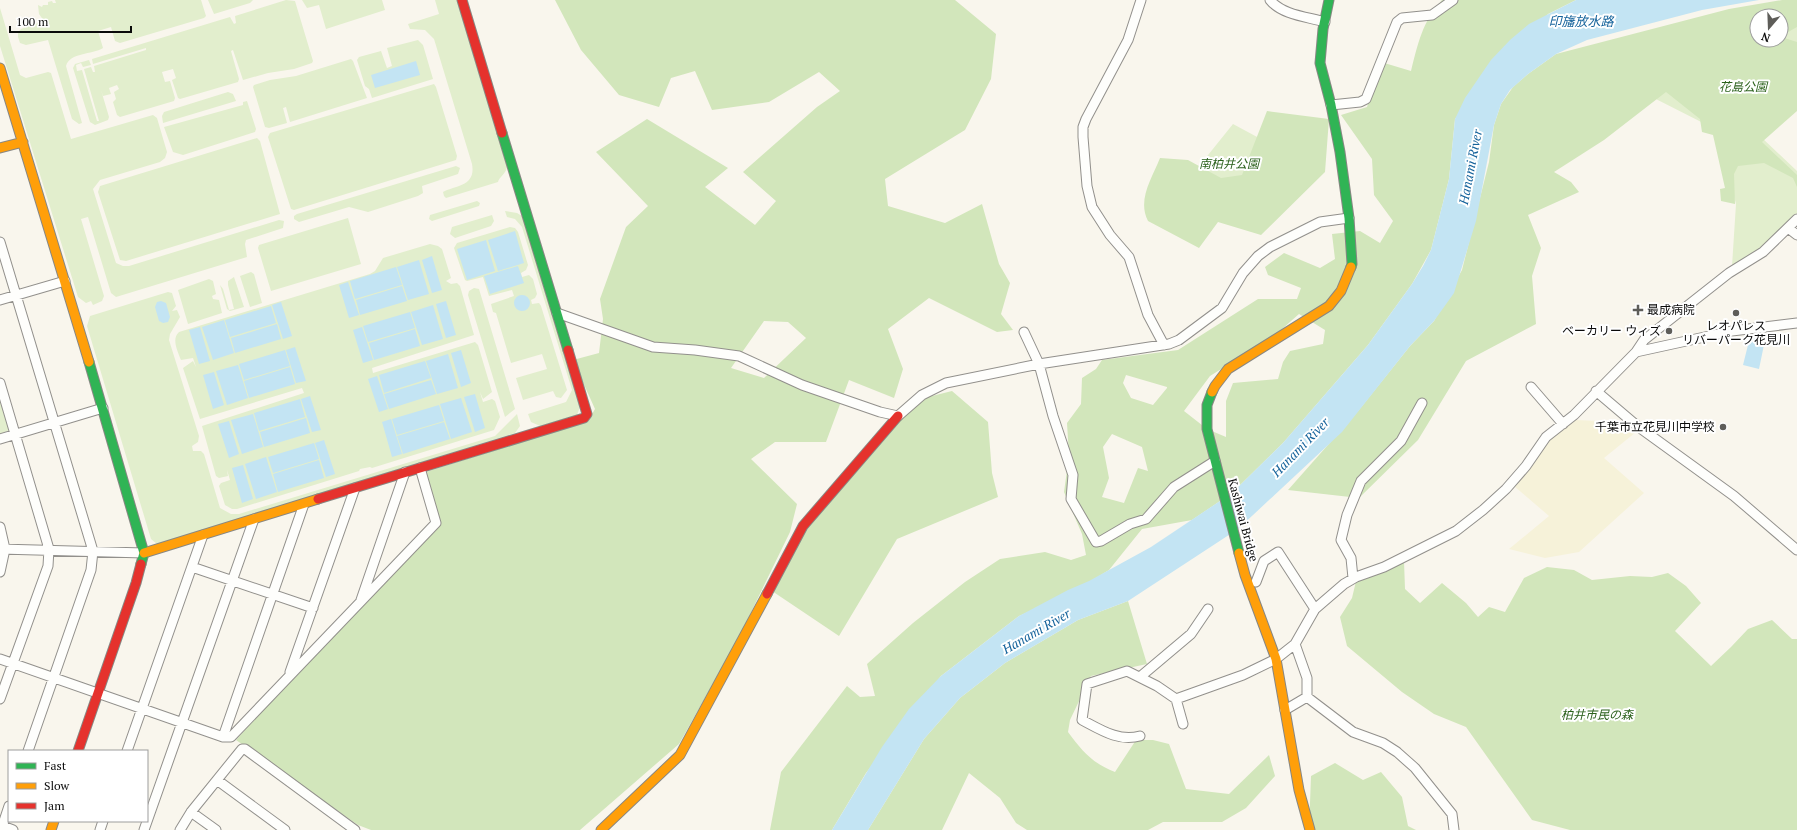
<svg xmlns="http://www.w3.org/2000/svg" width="1797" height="830" viewBox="0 0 1797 830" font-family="'PT Serif','Noto Sans JP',serif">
<rect width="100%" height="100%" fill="#f9f6ed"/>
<!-- farmland -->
<path fill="#f6f2d9" d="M1575,420L1624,422L1636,432L1604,458L1644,493L1579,552L1545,558L1509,549L1549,516L1514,486L1549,439Z"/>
<!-- green -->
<path fill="#e2eecd" d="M55,0H201L206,16L204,18L120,43L115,41L111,27L98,31L103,48C92,55 70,52 66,66L82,123L79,124L72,119L48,40L26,45L20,43L18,37V32L21,29L44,21L39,14L38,5L42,7L43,5H48V2L52,1L53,3H56Z
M208,0H253L250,3L214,14Z
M286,0L295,1L313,61L312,63L294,69L268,73L243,80L233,50L231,51L239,79L238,82L180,99L178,98L172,80L176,78L173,69L162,72L165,82L170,81L175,98L174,101L120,117L117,115L113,102L116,99L114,92L119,89L117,85L109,88L111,94L103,96L101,90L109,117L108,120L95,125L90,122L73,68L75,64L89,60L91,65L83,67L81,63L76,65L77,71L82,70L97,121H99L84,69L91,67L93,72H95L94,66L146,50V48L93,64L92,59L230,17L234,24L236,23L235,16Z
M302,0H382L385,10L326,29L319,5L307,8Z
M435,0H457L507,167C506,174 499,177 498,182L446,198L444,196L443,192C457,185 476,186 472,164L434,39L425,30L410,29L408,24L439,14Z
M0,8L20,75L26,78L48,72L51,73L71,139L153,115L157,118L167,152L165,158L160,162L100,180L93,189L116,263L123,266H129L279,220L284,221L283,228L246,240L245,244L247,257L116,297L111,293L88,217L81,219L104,296L102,301L93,305L91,301L86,303L78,297L0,46Z
M1797,22V107L1761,137L1797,171V213L1763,247L1732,266L1736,204L1717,130L1646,94L1757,40H1781V29Z
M418,40L423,45L433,79L372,98L369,89L365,86L357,60L359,57L381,51L387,68L392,66L387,48Z
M351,59L353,61L367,98L290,122L286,107L283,108L287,123L269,128L265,127L253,87L254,85L270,80L296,76Z
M434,84L436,87L457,156L456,160L294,210L291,209L268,137L270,133Z
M228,92L233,94L236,101L163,123L162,116L164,112Z
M247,101L256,129L255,132L183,155L173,152L164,127L243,105V102Z
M1233,124L1272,145L1233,194L1196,170Z
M257,138L260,141L280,214L126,261L120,260L98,192L100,186Z
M456,166L460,168L458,174L422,186L423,193L418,196L368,212L349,207L299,222L294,219V216L297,214Z
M477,201L480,203L479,206L432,221L429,219L430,215Z
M505,211L517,213L522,216L580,407L577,415L540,426L531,422L528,414L566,402L572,390L522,227L515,219L507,217Z
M492,215L494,221L491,226L455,238L450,234L452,227Z
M348,218L361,264L271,291L258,248L259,245Z
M510,227L515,228L518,232L528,265L526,270L521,273L522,277L529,275L533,279L537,294L535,298L531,300L532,304L539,303L541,306L567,390L561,398L556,397L553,391L523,400L516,378L547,369L542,354L511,363L496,313L493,312L491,304L514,296L512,290L489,296L483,277L467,281L465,280L454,248L457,243Z
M430,244L438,246L442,249L451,278L446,281L451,284L457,283L460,286L474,335L372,368L373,373L475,342L478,345L492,392L483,399L480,392L483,402L492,399L495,401L500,417L494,430L372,468L370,467L360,469L359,471L237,509H232L225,505L219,486L221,483L230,480L227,470L228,476L219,478L216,476L202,426L304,393L302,388L200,419L183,368L193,361L196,367L193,358L181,360C178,352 171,339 179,332L370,274L375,271L383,258Z
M251,272L254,274L262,303L250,307L240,276Z
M234,277L244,307L230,311L227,309L220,285L223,289L229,310L234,309L228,285V281Z
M209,279L213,281L216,294L212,296L213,299L219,300L222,313L188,324L178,290Z
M474,288L479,289L515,409L505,417L468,295L469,291Z
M168,292L172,293L176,306L172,311L177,310L180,317L170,334L169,340L199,436L198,442L192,446L193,451H201L204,454L220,508L231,514H239L495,436L517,414L520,426L515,433L157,544L151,539L87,326L90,316Z
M0,393L11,427L8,431L0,434Z"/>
<!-- forest -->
<path fill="#d2e6bb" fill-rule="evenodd" d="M555,0H955L996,34L991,79L965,130L885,179L888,206L945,223L982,204L999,264L1010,283L1001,314L1013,330L997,332L929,298L888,329L903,369L894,398L849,380L826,442H775L751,459L797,504L790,532L737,641L679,744L580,830H371L358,825L236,740L307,661L439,523L426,472L588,421L595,409L573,360L599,353L603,319L600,299L626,227L648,206L596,152L647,119L728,168L705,187L755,225L776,201L743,172L817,107L840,91L819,72L769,102L712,110L695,71L671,78L659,107L619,95L581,50ZM764,321L788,322L806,338L764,378L731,368Z
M1442,0H1576L1548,14L1455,119L1449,179L1431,250L1412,284L1368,345L1283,443L1232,493L1192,520L1142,529L1109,570L1070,594L1019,616L941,676L866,773L832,830H770L781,772L847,686L860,697L875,696L867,664L913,623L965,582L1000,559L1045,552L1071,560L1086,555L1082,534L1064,492L1069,456L1067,423L1081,404L1082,378L1096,369L1102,360L1178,350L1258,299H1297L1301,288L1268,275L1265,267L1284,253L1320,268L1335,259L1332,234L1360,231L1380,243L1393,221L1374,195L1372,159L1341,115L1367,107L1381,62L1411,71C1418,44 1422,22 1442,0ZM1299,314L1325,330L1323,344L1290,351L1283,362L1278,379L1233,383L1226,401V437L1207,429L1184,411L1210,376L1273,337ZM1126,375L1167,387V388L1153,405L1131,398L1123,383ZM1112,434L1142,447L1148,471L1138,468L1124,503L1102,497L1109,478L1103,447Z
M1782,0H1797V27L1781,36V16H1757V40H1781V37L1797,42V111L1762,142L1797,175V187L1793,178L1764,163L1738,166L1734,174L1735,204L1721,201L1720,189L1725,188L1713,135L1702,132L1700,119L1666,92L1604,140L1554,172L1571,182L1579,192L1528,215L1541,248L1532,276L1536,324L1466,361L1418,440L1359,498L1288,490L1358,411L1410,346L1434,321L1462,270L1489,162L1494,125L1501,104L1513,87L1528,74L1556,54L1729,9Z
M1267,111L1329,119L1325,172L1261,235L1218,222L1199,248L1148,221C1137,200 1152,178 1160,158L1188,160L1221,178L1242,175Z
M952,391L988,422L992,473L998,497L897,539L839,636L772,591L810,520L920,399Z
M1404,561L1405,589L1420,603L1442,583L1466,603L1478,617L1489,607L1505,612L1524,578L1547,567L1574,570L1592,580L1630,576L1652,577L1668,573L1686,586L1701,603L1675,631L1711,666L1731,647L1748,629L1772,620L1792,639H1797V830H1570L1532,820L1466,727L1434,714L1402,692L1347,646L1340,617L1352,598L1357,577L1382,573Z
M1128,601L1147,664L1091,676L1070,720L1068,732C1082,751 1092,763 1115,772L1136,740H1153L1169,744L1186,789L1229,794L1269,755L1275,776L1246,808L1222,822H1163L1148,830H1027L1016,823L1000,798L969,773L942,830H868L924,739L960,698L1005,663L1078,620Z
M1335,763L1363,780L1381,772L1402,797L1408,826L1416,830H1309L1311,776Z"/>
<!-- water -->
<path fill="#c3e4f3" d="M1576,0H1759L1702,10L1587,40L1556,54L1528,74L1510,90L1501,104L1494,125L1476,221L1454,293L1434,321L1410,346L1342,432L1238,529L1128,601L1078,620L1005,663L960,698L924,739L868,830H832L882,747L909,709L941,676L1019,616L1068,590L1089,581L1151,547L1232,493L1283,443L1368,345L1412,284L1423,266L1431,250L1449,179L1455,119L1465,98L1491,60L1510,40L1529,24Z
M416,61L420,75L375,88L371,75Z
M515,231L524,263L498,271L488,240Z
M486,240L495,271L467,280L457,249Z
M432,256L442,290L432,293L422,260Z
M419,260L429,294L408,300L397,267Z
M518,266L524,283L490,294L484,276Z
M396,267L402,285L355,299L350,281Z
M348,282L359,315L349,318L339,285Z
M402,286L407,301L360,315L356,300Z
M514 303a8 8 0 1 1 16 0a8 8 0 1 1-16 0Z
M161,301L166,303L170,317L168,322L163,323L159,321L155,307L157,302Z
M446,301L456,335L446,338L436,304Z
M281,302L292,336L283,339L272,305Z
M433,305L443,339L422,345L411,312Z
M271,306L276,323L230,337L225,320Z
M410,312L415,328L368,342L363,326Z
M224,320L234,353L213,360L202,327Z
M277,324L281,339L235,353L231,338Z
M200,327L210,361L199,364L189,330Z
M362,327L373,360L363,363L353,330Z
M415,329L420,346L374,360L369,343Z
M1750,337L1765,340L1759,369L1743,365Z
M295,347L306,381L296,383L286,350Z
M285,350L290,366L244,380L239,364Z
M461,350L471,383L461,387L451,353Z
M448,354L458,388L437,394L426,361Z
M425,361L431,378L384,393L379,375Z
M238,365L248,398L227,405L216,371Z
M290,367L295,384L249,398L244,381Z
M214,372L224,405L213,409L203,375Z
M377,376L388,409L379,412L368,379Z
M431,380L436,394L389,409L384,394Z
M475,394L485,428L475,432L464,397Z
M310,396L321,430L312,432L301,399Z
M461,398L472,432L451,439L440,404Z
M300,399L305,417L259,431L254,413Z
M439,405L444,421L397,435L392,419Z
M253,414L263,447L242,454L231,420Z
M306,418L310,433L264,447L260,432Z
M391,419L402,454L392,457L382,422Z
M229,421L239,454L229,458L218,424Z
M444,422L450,439L403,454L397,436Z
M324,440L335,474L326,477L315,443Z
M314,443L319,459L273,473L268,457Z
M266,457L277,492L256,499L245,464Z
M319,460L324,478L278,492L273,474Z
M243,465L253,499L242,503L232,468Z"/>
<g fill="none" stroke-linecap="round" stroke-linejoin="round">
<defs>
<path id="street" d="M1141,0L1128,40L1086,119L1083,127V137L1087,186L1092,207L1110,235L1129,257L1148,315L1164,345
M1270,0C1282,15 1308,17 1325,22
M1331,105L1360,102L1366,99L1397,22L1402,18L1432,15L1453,0
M1788,228L1797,235
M0,242L93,551L91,570L28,751
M0,300L65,281
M557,313L653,347L695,350L739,356L802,385L880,412L898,416L922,395L946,383L1039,364L1169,344L1179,340L1222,308L1243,273L1258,256L1270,247L1320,222L1349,218
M1024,332L1039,364L1053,416L1073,475L1071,499L1096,542L1101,541L1130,524L1146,519L1174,487L1215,461
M1636,352L1732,331L1797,323
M0,383L49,549L48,566L0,699
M1531,387L1563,424
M1596,391L1636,425L1734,496L1797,550
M0,439L103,408
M0,527L5,549L0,572
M0,549L144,553
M192,567L313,608
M1353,578L1351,558L1341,540L1347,515L1361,481L1401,441L1422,403
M1256,582L1264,561L1278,552L1315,609
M361,600L405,472
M0,659L223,737H231L436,523L420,468
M290,672L355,488
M1140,677L1191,634L1208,609
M1307,697L1353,732L1383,743L1397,752L1415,768L1452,814L1454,830
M1176,699L1183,724
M1285,710L1307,697V678L1295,644
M1140,736C1119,742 1101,730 1082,720L1087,684L1127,671L1157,686L1176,699L1243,675L1276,659L1295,644L1315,609L1344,584L1356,577L1384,567L1456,531L1483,510L1506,489L1526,466L1546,437L1574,415L1636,352L1644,340L1729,273L1763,252L1797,219
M223,737L304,504
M127,751L203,535
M217,780L285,830
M191,812L216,830
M0,825L13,830
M1,830L9,806
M100,830L103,821
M144,830L254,519
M180,830L191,812L242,749H245L355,830"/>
<path id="fast" d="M1329,0L1323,29L1320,63L1331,105L1340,152L1349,218L1352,264L1351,267
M502,133L568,350
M89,362L144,553L141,564
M1212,392L1207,405V429L1239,553"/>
<path id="slow" d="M0,68L89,362
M0,148L23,142
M1212,392L1215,386L1228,369L1329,306L1341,291L1351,267
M144,553L318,499
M1239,553L1245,575L1276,659L1299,790L1310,830
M51,830L54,821
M601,830L680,755L767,594"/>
<path id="jam" d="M462,0L502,133
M318,499L584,418L587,414L568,350
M767,594L803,526L898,416
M78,751L136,583L141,564"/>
</defs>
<!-- street casing -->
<use href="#street" stroke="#92908c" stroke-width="11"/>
<!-- fast casing -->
<use href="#fast" stroke="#888783" stroke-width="11"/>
<!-- slow casing -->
<use href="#slow" stroke="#888783" stroke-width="11"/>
<!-- jam casing -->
<use href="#jam" stroke="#888783" stroke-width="11"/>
<!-- street -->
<use href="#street" stroke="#fefefc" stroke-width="9"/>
<!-- fast -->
<use href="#fast" stroke="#30b455" stroke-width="9"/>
<!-- slow -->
<use href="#slow" stroke="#ff9f0a" stroke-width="9"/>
<!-- jam -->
<use href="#jam" stroke="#e5322d" stroke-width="9"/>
</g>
<!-- markers -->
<g fill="#5e5d59" stroke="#fff" stroke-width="1.5">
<path d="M1636 304h4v4h4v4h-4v4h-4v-4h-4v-4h4z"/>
<circle cx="1736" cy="313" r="4"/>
<circle cx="1669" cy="331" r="4"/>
<circle cx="1723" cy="427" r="4"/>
</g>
<g text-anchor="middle" stroke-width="4" stroke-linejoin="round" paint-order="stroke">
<!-- park labels -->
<g font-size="12" font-style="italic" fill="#2b611c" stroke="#fff">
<text x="1743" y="91">花島公園</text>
<text x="1229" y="168">南柏井公園</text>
<text x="1597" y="719">柏井市民の森</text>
</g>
<!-- poi labels -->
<g font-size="12" fill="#0a0a0a" stroke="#fff" text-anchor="end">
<text x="1647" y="314" text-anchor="start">最成病院</text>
<text x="1736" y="330" text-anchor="middle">レオパレス<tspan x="1736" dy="14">リバーパーク花見川</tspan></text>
<text x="1661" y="335">ベーカリー ウィズ</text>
<text x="1715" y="431">千葉市立花見川中学校</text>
</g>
<!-- street labels -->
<g font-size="12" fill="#0a0a0a" stroke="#fff">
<text transform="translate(1243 520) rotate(75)" y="4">Kashiwai Bridge</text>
</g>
<!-- water labels -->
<g font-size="13" font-style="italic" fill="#15639b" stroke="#fff">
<text x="1581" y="26">印旛放水路</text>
<text transform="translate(1470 167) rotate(-79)" y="5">Hanami River</text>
<text transform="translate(1300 447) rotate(-46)" y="5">Hanami River</text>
<text transform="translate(1036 631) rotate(-30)" y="5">Hanami River</text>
</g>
</g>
<!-- legend -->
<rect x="8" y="750" width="140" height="72" fill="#ffffff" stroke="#9d9d9d"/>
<rect x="16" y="763" width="20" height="6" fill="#30b455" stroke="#9d9d9d"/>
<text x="44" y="770" font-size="12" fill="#0a0a0a">Fast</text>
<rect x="16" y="783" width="20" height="6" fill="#ff9f0a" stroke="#9d9d9d"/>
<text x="44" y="790" font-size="12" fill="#0a0a0a">Slow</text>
<rect x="16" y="803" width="20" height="6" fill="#e5322d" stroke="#9d9d9d"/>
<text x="44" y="810" font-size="12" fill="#0a0a0a">Jam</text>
<!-- north arrow -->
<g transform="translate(1769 28) rotate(199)"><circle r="19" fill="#ffffff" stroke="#9d9d9d"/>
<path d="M0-3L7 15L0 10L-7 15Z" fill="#5e5d59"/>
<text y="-6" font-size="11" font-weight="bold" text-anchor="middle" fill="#0a0a0a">N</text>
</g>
<!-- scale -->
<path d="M10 26v6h121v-6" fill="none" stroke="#0a0a0a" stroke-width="2"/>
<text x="16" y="26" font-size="12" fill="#0a0a0a" stroke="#ffffff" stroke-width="3" paint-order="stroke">100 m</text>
</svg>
